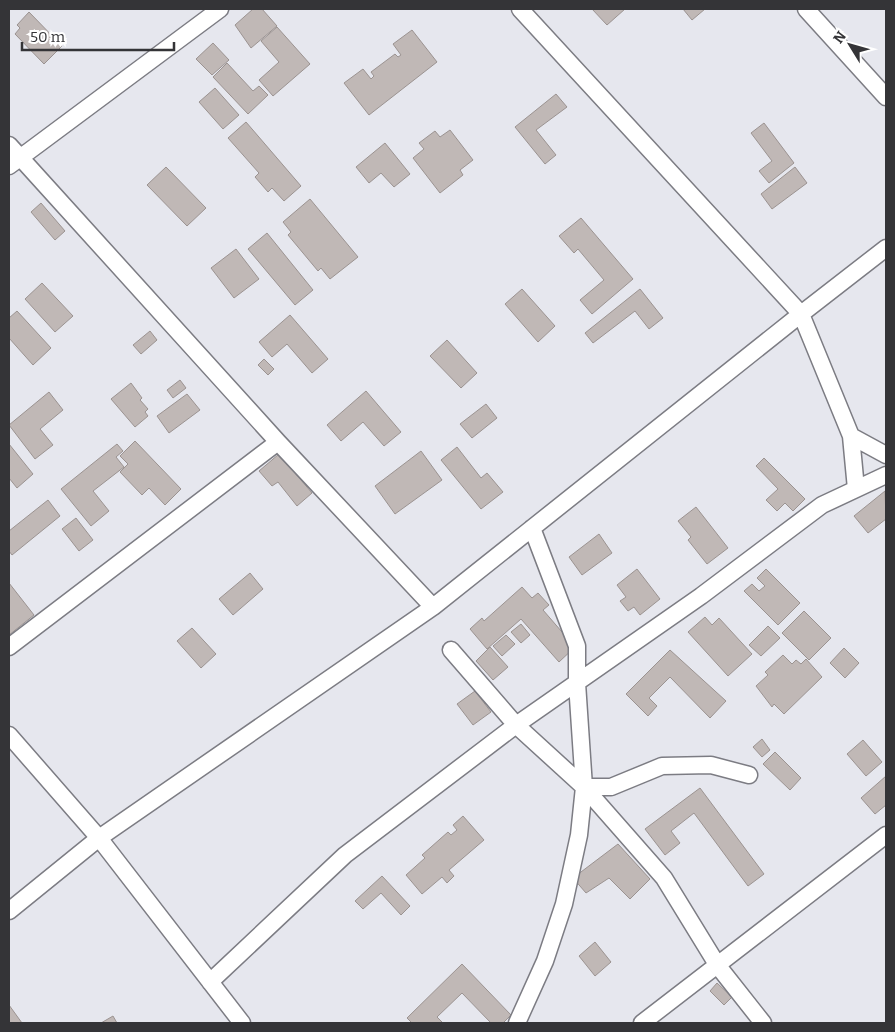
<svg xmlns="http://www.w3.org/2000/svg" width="895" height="1032" viewBox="0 0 895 1032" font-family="Bitter,serif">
<rect width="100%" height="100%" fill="#e6e7ee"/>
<!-- building -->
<path fill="#c0b8b6" stroke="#9b9391" d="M253,9H262L277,26L251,48L235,25Z
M592,9H625L607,25Z
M683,9H705L692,20Z
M29,12L62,46L44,64L15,34L20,28L17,25Z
M277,27L310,64L273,96L259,80L279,62L261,41Z
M412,30L437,62L369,115L344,83L363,69L371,79L374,76L371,72L395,54L398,57L401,55L393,44Z
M213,43L229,60L212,75L196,59Z
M227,63L253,91L259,86L268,95L248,114L213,77Z
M215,88L239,115L223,129L199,102Z
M556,94L567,107L536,130L556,155L545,164L515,127Z
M246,122L301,186L284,201L272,188L268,192L255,177L259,173L228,138Z
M764,123L794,163L769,183L759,171L772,161L751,133Z
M450,130L473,160L460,170L463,175L440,193L413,158L424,149L419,143L435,131L440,137Z
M385,143L410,174L394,187L381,173L369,183L356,167Z
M166,167L206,208L187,226L147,185Z
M795,167L807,183L772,209L761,194Z
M310,199L358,257L330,279L321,268L318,271L288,235L291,232L283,222Z
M41,203L65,231L55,240L31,212Z
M581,218L633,279L592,314L580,300L604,280L578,249L574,253L559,236Z
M267,233L313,290L295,305L248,249Z
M236,249L259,279L234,298L211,268Z
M42,283L73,316L55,332L25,299Z
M522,289L555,326L538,342L505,304Z
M640,289L663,318L649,329L635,311L593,343L585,333Z
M17,311L51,348L33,365L9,338V318Z
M290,315L328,359L312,373L287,344L272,357L259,342Z
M150,331L157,340L141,354L133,345Z
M447,340L477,373L461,388L430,356Z
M264,359L274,369L268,375L258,365Z
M180,380L186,388L173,398L167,390Z
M131,383L142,398L140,400L148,409L145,412L148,416L135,427L111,399Z
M366,391L401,432L384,446L363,422L341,441L327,425Z
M49,392L63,410L40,429L53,445L35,459L9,425Z
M187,394L200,410L169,433L157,416Z
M486,404L497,418L472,438L460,424Z
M135,441L181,489L165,505L149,488L142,495L120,472L128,464L120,456Z
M9,444L33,474L17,488L9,478Z
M117,444L123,451L116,457L124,467L93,491L109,511L91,526L61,489Z
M457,447L481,478L487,473L503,492L481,509L441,460Z
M421,451L442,480L395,514L375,486Z
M279,454L312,493L297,506L278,482L272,486L259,471Z
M764,458L805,499L793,511L785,503L777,511L766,500L778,489L756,466Z
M885,491L886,519L868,533L854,516Z
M48,500L60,516L12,555L9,551V531Z
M696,507L728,548L707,564L688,540L691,537L678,521Z
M76,518L93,540L79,551L62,529Z
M599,534L612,553L582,575L569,557Z
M637,569L660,599L640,615L634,607L628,611L620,601L626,597L617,585Z
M766,569L800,603L778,625L744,591L752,584L759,591L765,586L757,578Z
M250,573L263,589L233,615L219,599Z
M9,583L34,615L9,635Z
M522,587L532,598L538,593L549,605L543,610L575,647L559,662L521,619L487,649L470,629L482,618L484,621Z
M804,611L831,638L809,660L782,633Z
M705,617L712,625L719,618L752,654L728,676L688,632Z
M521,624L530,635L521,643L511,632Z
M768,626L780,638L761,656L749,645Z
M192,628L216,654L201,668L177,641Z
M506,635L515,644L502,656L493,646Z
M490,647L508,667L493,680L476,661Z
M844,648L859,663L845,678L830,663Z
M670,650L726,701L710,718L670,677L649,698L657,706L648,716L626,694Z
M783,655L792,664L796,660L801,664L806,659L822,677L784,714L774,704L772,707L756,686L768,675L765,672Z
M475,691L491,712L473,725L457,704Z
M762,739L770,750L762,757L753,747Z
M863,740L882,762L866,776L847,754Z
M775,752L801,778L790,790L763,764Z
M886,776V805L875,814L861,798Z
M700,788L764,874L748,886L694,813L671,831L680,843L665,855L645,829Z
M463,816L484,840L449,870L454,876L447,883L442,877L422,894L406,875L425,858L422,855L448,832L451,835L457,830L453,825Z
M618,844L650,879L630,899L609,878L586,893L573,878Z
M382,876L410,906L401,915L381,893L363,909L355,901Z
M595,942L611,962L595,976L579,956Z
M462,964L511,1015L503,1023H491L462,993L437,1017L443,1023H412L407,1018Z
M717,983L732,997L724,1005L710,991Z
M9,1005L22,1023H9Z
M113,1016L117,1023H101Z"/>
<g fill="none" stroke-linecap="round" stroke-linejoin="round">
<defs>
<path id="minor" d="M520,9L801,314L851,436L886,455
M806,9L886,97
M9,145L278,442L433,607
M9,166L220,9
M851,436L856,489
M9,647L278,442
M451,650L516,725L584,787L664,878L718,966L763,1023
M9,735L99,838L242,1023
M584,787H611L662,766L711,765L749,775
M9,911L99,838L433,607L801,314L886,248
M210,982L345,855L516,725L701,596L822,505L886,475
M517,1023L545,961L564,904L579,835L584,787L577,683V646L532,528
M642,1023L886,835"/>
</defs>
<!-- minor casing -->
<use href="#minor" stroke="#7c7c83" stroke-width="19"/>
<!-- minor -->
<use href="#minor" stroke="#fff" stroke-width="16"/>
</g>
<!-- border -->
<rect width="895" height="1032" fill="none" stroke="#343437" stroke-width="20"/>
<!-- north arrow -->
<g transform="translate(850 45) rotate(307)" stroke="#ffffff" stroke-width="4" paint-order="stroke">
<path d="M0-4L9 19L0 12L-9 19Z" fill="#343437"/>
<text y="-8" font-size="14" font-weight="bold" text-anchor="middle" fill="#343437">N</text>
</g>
<!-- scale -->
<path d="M22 42v8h152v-8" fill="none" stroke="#343437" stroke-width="2.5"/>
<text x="30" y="42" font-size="15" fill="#343437" stroke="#ffffff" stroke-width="4" paint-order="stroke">50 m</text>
</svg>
